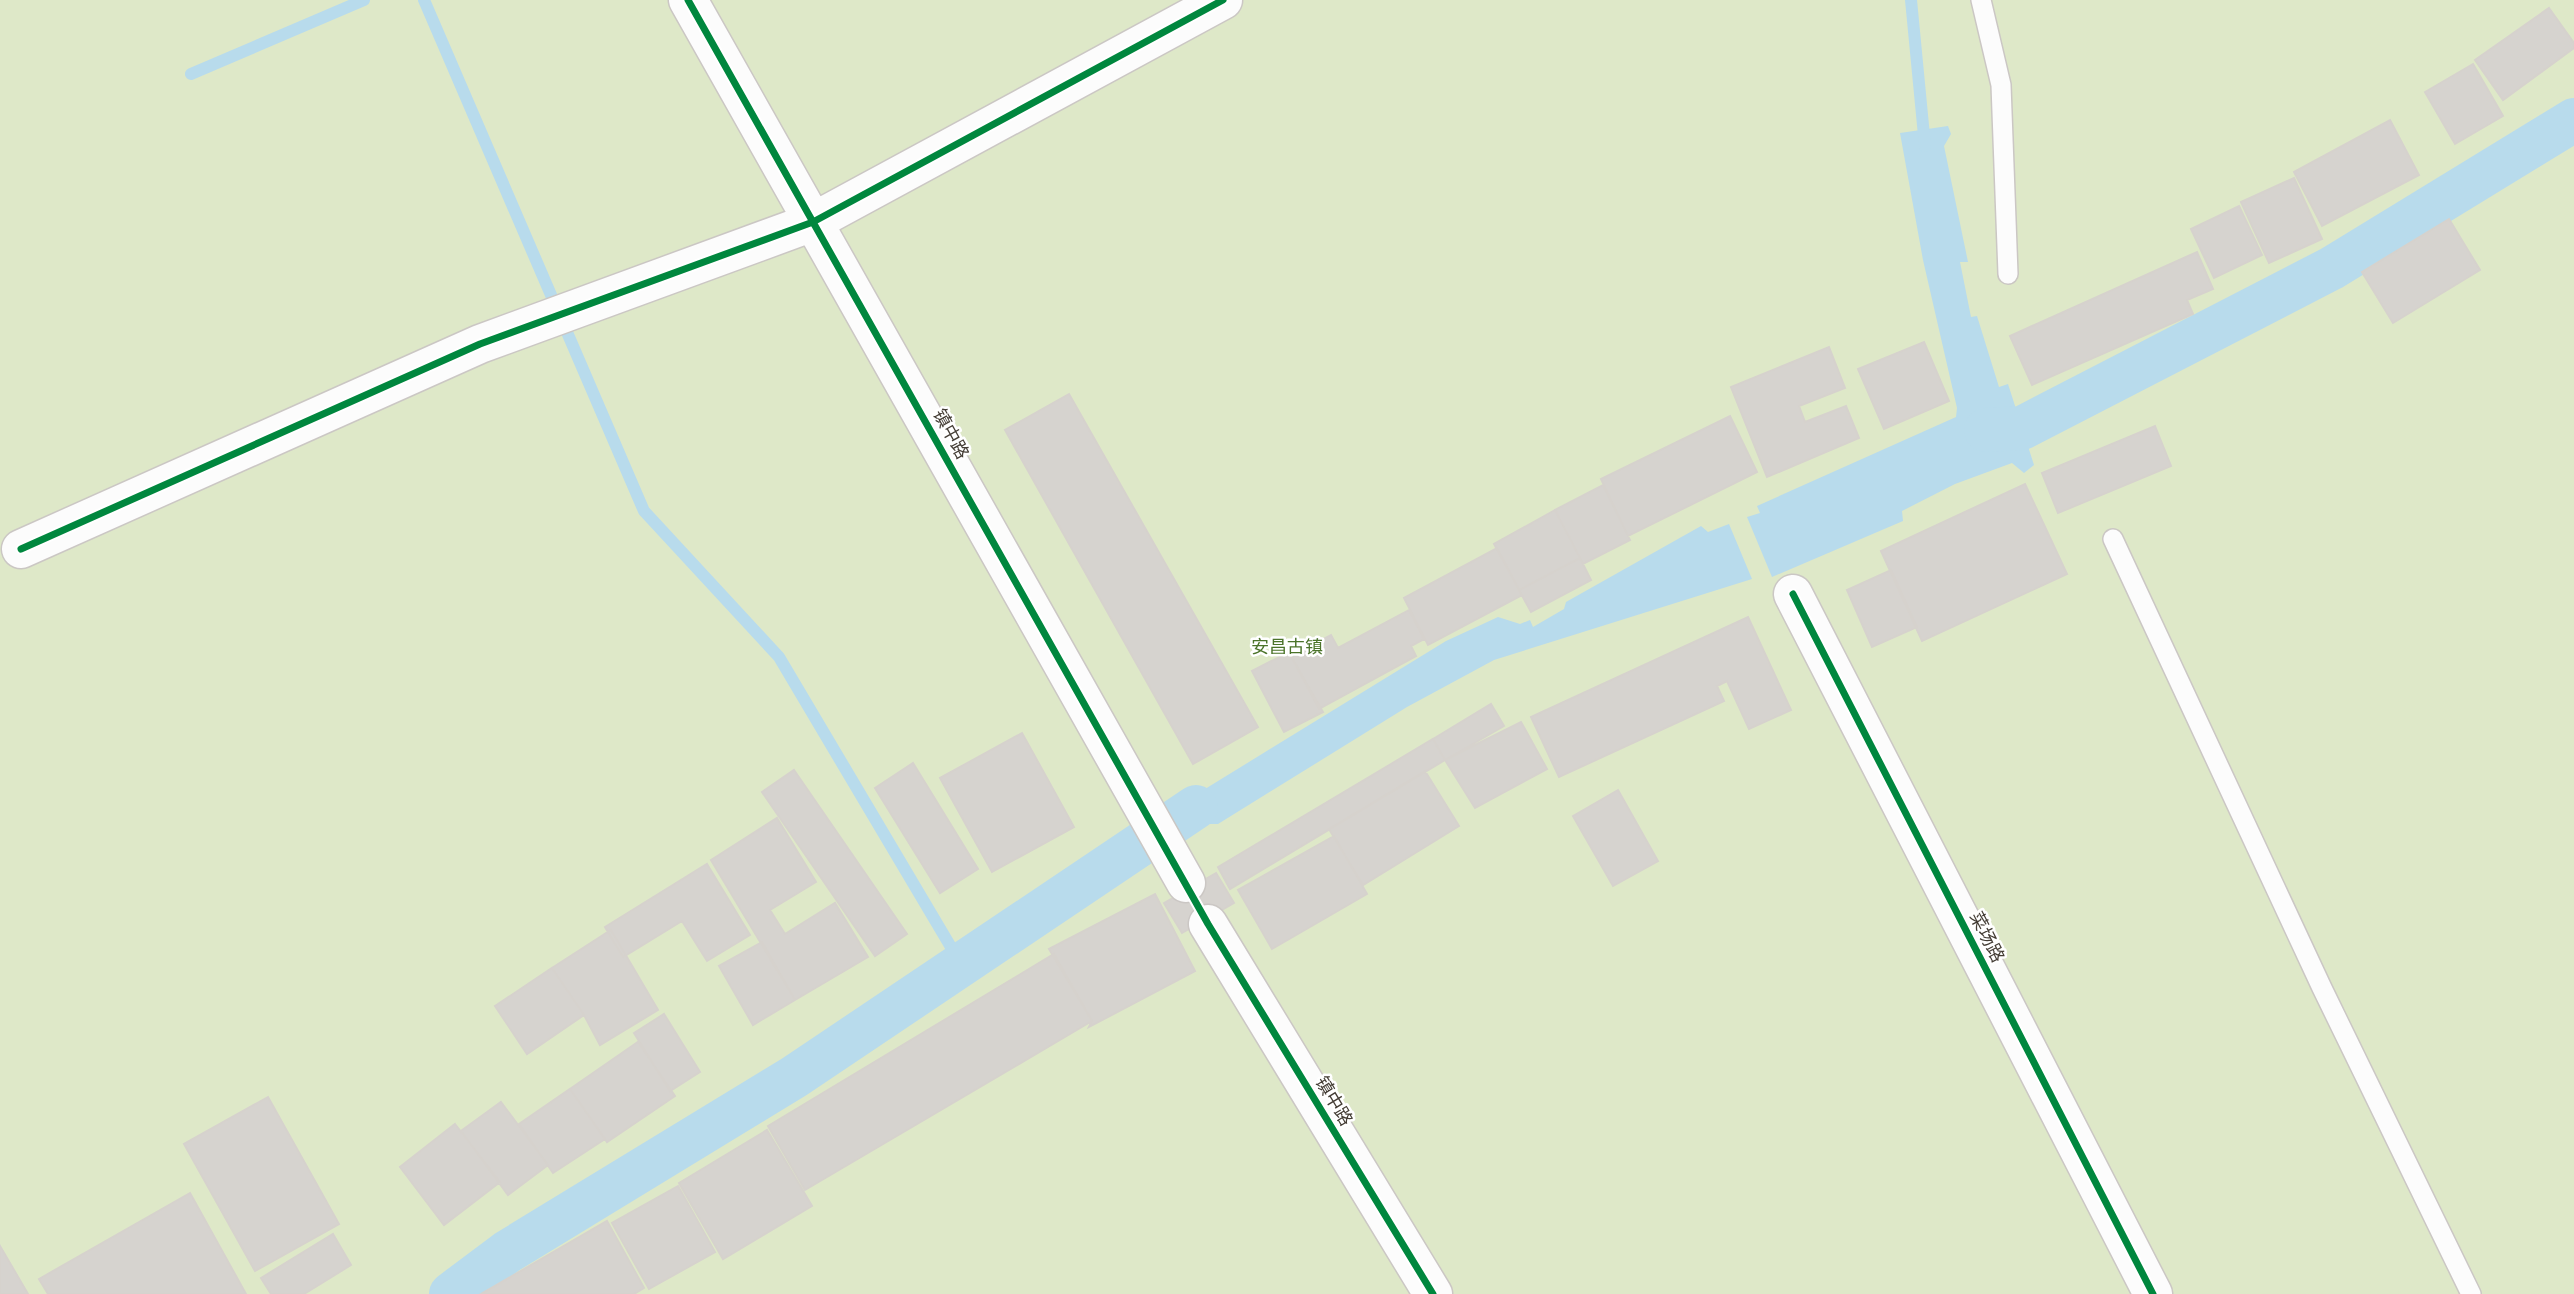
<svg xmlns="http://www.w3.org/2000/svg" width="2574" height="1294" viewBox="0 0 2574 1294" font-family="'Golos Text','Noto Sans SC',sans-serif">
<rect width="100%" height="100%" fill="#eeebe8"/>
<!-- green -->
<path fill="#dee8c8" d="M0,0H2574V1294H0Z"/>
<!-- water -->
<path fill="#b8dbec" d="M1948,126L1951,134L1944,146L1968,262H1960L1971,317L1977,316L1999,387L2008,384L2034,465L2024,473L2012,463L1955,484L1902,511L1903,521L1772,577L1747,517L1760,513L1757,506L1956,417L1957,408L1923,260L1900,133Z
M1729,524L1752,579L1494,660L1407,707L1218,824H1208L1198,817L1196,807L1205,789L1446,641L1498,617L1520,624L1530,620L1533,627L1564,609L1566,602L1701,526L1708,532Z"/>
<g fill="none" stroke-linecap="round" stroke-linejoin="round">
<!-- stream -->
<path stroke="#b8dbec" stroke-width="12" d="M424,0L644,511L779,657L961,964
M1911,0L1925,146
M191,74L364,0"/>
<!-- canal -->
<path stroke="#b8dbec" stroke-width="44" d="M1986,430L2022,428L2332,268L2574,120
M451,1294L507,1252L794,1077L1196,807"/>
</g>
<!-- building -->
<path fill="#d6d3cf" stroke="#d6d2cd" stroke-width="2" d="M2549,8L2574,43V48L2503,100L2475,60Z
M2473,64L2503,116L2455,144L2425,92Z
M2390,120L2419,175L2322,226L2294,172Z
M2294,178L2322,239L2269,263L2241,202Z
M2239,206L2262,255L2214,278L2191,229Z
M2449,219L2480,270L2393,323L2362,272Z
M2197,252L2213,289L2187,300L2193,314L2032,385L2010,336Z
M1924,342L1949,401L1884,429L1858,369Z
M1829,347L1845,388L1799,406L1805,422L1846,406L1859,438L1767,477L1731,387Z
M1069,394L1258,727L1193,764L1005,430Z
M1730,416L1757,472L1628,536L1601,479Z
M2155,426L2171,466L2058,513L2042,473Z
M2025,484L2067,574L1922,641L1881,551Z
M1603,485L1630,540L1583,564L1555,510Z
M1555,510L1580,558L1519,590L1494,544Z
M1497,548L1522,595L1428,645L1404,598Z
M1580,558L1591,580L1531,612L1519,590Z
M1891,570L1917,627L1872,647L1847,590Z
M1409,610L1424,639L1411,646L1416,656L1319,709L1291,656L1331,635L1338,648Z
M1748,617L1791,710L1749,729L1727,681L1717,686L1724,701L1559,777L1531,717Z
M1291,651V656L1323,712L1284,732L1252,671Z
M1491,704L1504,726L1445,760L1433,739Z
M1521,722L1547,769L1475,808L1445,760Z
M1022,733L1074,827L992,872L940,778Z
M1433,739L1445,760L1230,889L1218,867Z
M913,763L978,869L940,893L875,788Z
M794,770L907,934L875,956L762,792Z
M1425,771L1459,826L1363,885L1329,829Z
M1618,790L1658,861L1613,886L1573,816Z
M777,818L816,882L770,910L785,934L835,903L868,957L795,1000L711,860Z
M1334,836L1367,894L1272,949L1238,890Z
M707,864L750,935L707,961L682,921L623,957L605,927Z
M1216,873L1234,903L1182,933L1164,903Z
M1155,894L1195,971L1089,1027L1092,1021L1049,949Z
M611,930L658,1010L600,1045L584,1015L552,968Z
M762,942L795,1000L753,1025L719,966Z
M1054,954L1092,1021L805,1190L768,1126Z
M552,968L584,1015L527,1054L495,1006Z
M664,1014L700,1072L670,1091L634,1033Z
M638,1042L675,1096L607,1142L570,1089Z
M570,1089L605,1139L553,1173L519,1124Z
M268,1097L339,1224L255,1271L184,1144Z
M501,1102L548,1165L508,1195L461,1131Z
M455,1124L500,1182L444,1225L400,1167Z
M767,1130L812,1206L723,1259L679,1183Z
M678,1186L715,1252L649,1289L612,1223Z
M190,1193L246,1294H48L39,1279Z
M607,1221L644,1288L634,1294H481Z
M333,1234L351,1265L304,1294H271L261,1278Z
M0,1246L28,1294H0Z"/>
<g fill="none" stroke-linecap="round" stroke-linejoin="round">
<defs>
<path id="service" d="M1981,0L2001,85L2008,274
M2113,539L2322,988L2471,1294"/>
<path id="minor" d="M688,0L1186,883
M21,549L480,344L813,222L1223,0
M1793,594L2153,1294
M1208,924L1433,1294"/>
</defs>
<!-- service casing -->
<use href="#service" stroke="#cbc7c4" stroke-width="22"/>
<!-- minor casing -->
<use href="#minor" stroke="#cbc7c4" stroke-width="41"/>
<!-- service -->
<use href="#service" stroke="#fcfcfc" stroke-width="19"/>
<!-- minor -->
<use href="#minor" stroke="#fcfcfc" stroke-width="38"/>
<defs>
<path id="cycleway" d="M688,0L1208,924L1433,1294
M21,549L480,344L813,222L1223,0
M1793,594L2153,1294"/>
</defs>
<!-- cycleway casing -->
<use href="#cycleway" stroke="#fff" stroke-width="11"/>
<!-- cycleway -->
<use href="#cycleway" stroke="#00873e" stroke-width="7"/>
</g>
<g text-anchor="middle" stroke-width="5" stroke-linejoin="round" paint-order="stroke">
<!-- street labels -->
<g font-size="18" fill="#433c34" stroke="#fff">
<text transform="translate(951 434) rotate(61)" y="6">镇中路</text>
<text transform="translate(1987 937) rotate(63)" y="6">菜场路</text>
<text transform="translate(1334 1101) rotate(59)" y="6">镇中路</text>
</g>
<!-- park labels -->
<g font-size="18" fill="#4b732a" stroke="#fff">
<text x="1287" y="653">安昌古镇</text>
</g>
</g>
</svg>
